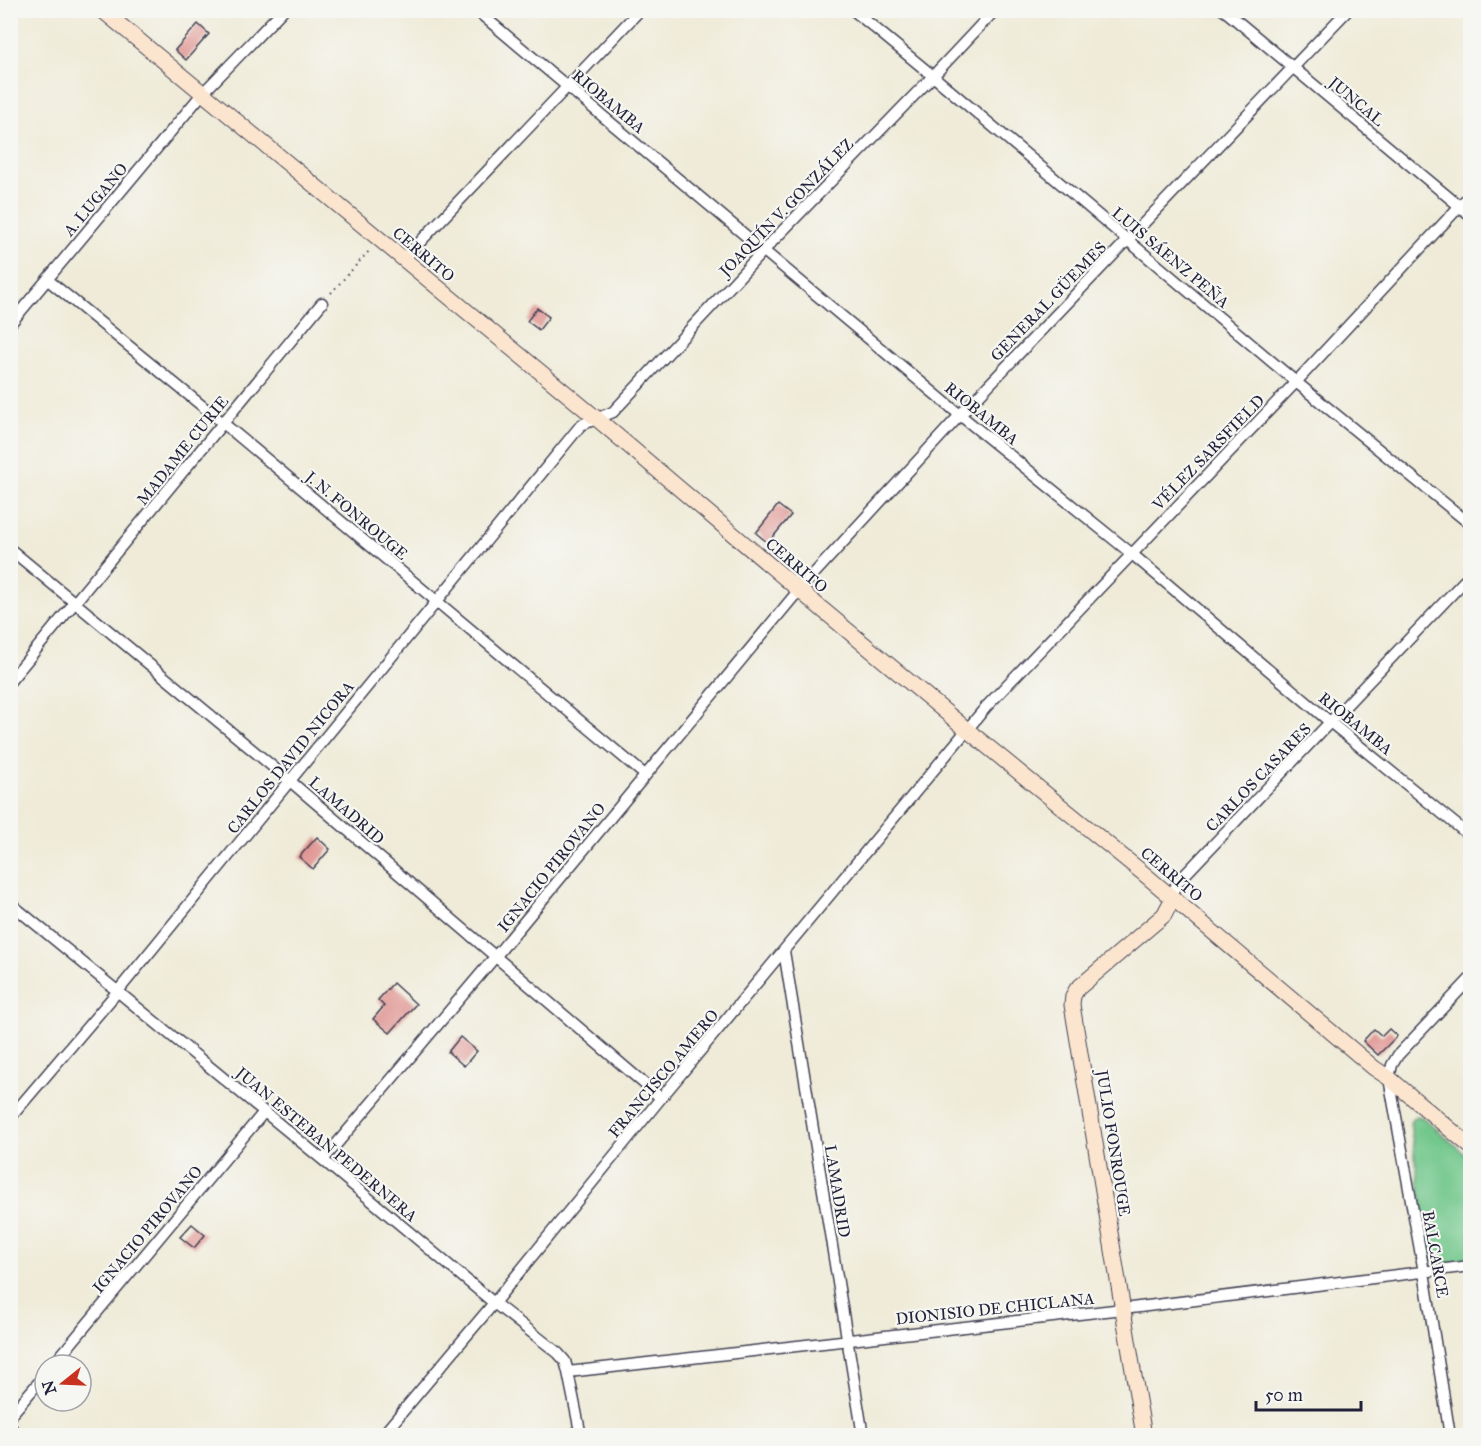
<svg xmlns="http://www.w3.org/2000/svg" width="1481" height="1446" viewBox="0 0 1481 1446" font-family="'IM FELL Great Primer',serif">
<rect width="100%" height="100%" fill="#f6f6f2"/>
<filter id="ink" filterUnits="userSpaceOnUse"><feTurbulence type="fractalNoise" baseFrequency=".0167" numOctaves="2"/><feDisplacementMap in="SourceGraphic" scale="12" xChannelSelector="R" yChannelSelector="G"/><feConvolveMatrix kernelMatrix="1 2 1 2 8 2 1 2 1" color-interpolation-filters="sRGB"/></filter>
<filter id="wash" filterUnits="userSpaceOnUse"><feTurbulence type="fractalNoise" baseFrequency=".008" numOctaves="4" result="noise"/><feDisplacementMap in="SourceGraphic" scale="24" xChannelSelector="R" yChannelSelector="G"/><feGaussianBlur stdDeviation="1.35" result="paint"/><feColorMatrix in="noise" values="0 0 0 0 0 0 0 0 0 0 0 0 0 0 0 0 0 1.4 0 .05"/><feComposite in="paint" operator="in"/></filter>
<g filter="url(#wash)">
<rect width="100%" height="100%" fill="#efebd8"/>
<!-- park -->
<path fill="#72c78c" stroke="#4a7464" stroke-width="1.5" d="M1416,1116L1422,1117L1470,1158V1262L1438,1266L1433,1263L1430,1258L1410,1123L1413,1118Z"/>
<g id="blocks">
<!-- building -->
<path fill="#df928f" d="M198,24L209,34L186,60L175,50Z
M537,308L549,317L539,330L527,321Z
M778,505L791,515L768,543L756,533Z
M317,837L330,849L313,869L299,857Z
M393,983L416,1004L390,1033L373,1019L384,1006L378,1000Z
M1374,1029L1382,1036L1389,1029L1397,1036L1378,1055L1363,1041Z
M460,1037L477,1051L464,1066L448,1052Z
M192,1224L205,1235L194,1248L180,1237Z"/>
</g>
</g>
<g filter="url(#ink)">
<use href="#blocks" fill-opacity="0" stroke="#414053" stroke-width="1.5"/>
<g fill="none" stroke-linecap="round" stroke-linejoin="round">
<defs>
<path id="street" d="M476,10L960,415L1132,554L1330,722L1470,836
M853,10L933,76L1296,382L1470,524
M1224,10L1470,215
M403,260L640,10
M48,280L223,423L645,775
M10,324L202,94L283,10
M10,549L290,781L661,1098
M10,681L322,303
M1173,898V891L1178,882L1470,575
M10,903L323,1160L494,1303L558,1353L565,1361L568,1372L581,1436
M784,951L863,1436
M10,1118L118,991L581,425L613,412L764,250L933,76L995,10
M323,1160L495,957L799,590L960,415L1348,10
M53,1365L264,1112
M568,1372L1123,1309L1470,1266
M10,1416L45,1375
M10,1426L17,1436
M382,1436L494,1303L661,1098L986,707L1296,382L1470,195
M1450,1436L1424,1272L1389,1078L1392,1065L1398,1055L1470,979"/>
<path id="secondary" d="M102,10L596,418L799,590L966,729L1143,873L1374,1068L1389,1078L1470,1146
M1144,1436L1072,1005L1073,996L1077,989L1164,915L1173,898"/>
</defs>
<!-- street casing -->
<use href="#street" stroke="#414053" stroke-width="13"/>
<!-- secondary casing -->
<use href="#secondary" stroke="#414053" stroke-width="17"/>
<!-- path -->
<path stroke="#414053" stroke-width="2" stroke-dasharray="1.5 4.5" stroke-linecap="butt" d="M331,293L369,251"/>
<!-- street -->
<use href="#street" stroke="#fff" stroke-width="10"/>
<!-- secondary -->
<use href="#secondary" stroke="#fce5cf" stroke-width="15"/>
</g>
</g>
<g text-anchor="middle" stroke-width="4.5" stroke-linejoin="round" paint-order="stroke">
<!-- street labels -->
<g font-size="16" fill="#22223b" stroke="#f6f6f2">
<text transform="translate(609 101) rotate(40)" y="6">RIOBAMBA</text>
<text transform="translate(1357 101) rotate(40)" y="6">JUNCAL</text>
<text transform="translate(95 199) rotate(-50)" y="6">A. LUGANO</text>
<text transform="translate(786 207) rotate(-46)" y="6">JOAQUÍN V. GONZÁLEZ</text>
<text transform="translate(424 254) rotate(40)" y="6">CERRITO</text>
<text transform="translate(1171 257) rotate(40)" y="6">LUIS SÁENZ PEÑA</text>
<text transform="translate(1048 301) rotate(-46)" y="6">GENERAL GÜEMES</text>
<text transform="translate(982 413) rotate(39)" y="6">RIOBAMBA</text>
<text transform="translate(182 450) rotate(-51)" y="6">MADAME CURIE</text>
<text transform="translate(1208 452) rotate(-46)" y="6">VÉLEZ SARSFIELD</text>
<text transform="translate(357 515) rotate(40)" y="6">J. N. FONROUGE</text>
<text transform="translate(797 565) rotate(40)" y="6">CERRITO</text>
<text transform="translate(1356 723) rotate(39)" y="6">RIOBAMBA</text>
<text transform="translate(290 757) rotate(-51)" y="6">CARLOS DAVID NICORA</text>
<text transform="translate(1258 777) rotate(-46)" y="6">CARLOS CASARES</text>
<text transform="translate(347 810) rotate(41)" y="6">LAMADRID</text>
<text transform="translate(551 867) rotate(-51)" y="6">IGNACIO PIROVANO</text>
<text transform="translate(1172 874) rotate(40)" y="6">CERRITO</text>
<text transform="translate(663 1073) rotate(-50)" y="6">FRANCISCO AMERO</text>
<text transform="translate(1114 1143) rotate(81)" y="6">JULIO FONROUGE</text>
<text transform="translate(327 1144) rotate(40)" y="6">JUAN ESTEBAN PEDERNERA</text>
<text transform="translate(838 1191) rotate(81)" y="6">LAMADRID</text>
<text transform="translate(147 1229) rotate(-50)" y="6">IGNACIO PIROVANO</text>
<text transform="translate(1436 1254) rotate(80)" y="6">BALCARCE</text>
<text transform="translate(995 1308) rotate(-6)" y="6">DIONISIO DE CHICLANA</text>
</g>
</g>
<!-- margin -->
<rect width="1481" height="1446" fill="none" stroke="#f6f6f2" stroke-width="36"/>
<!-- north arrow -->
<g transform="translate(63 1383) rotate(252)"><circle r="28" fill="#f6f6f2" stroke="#a1a1a9" stroke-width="1.5"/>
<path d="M0-4.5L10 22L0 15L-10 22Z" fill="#c8321e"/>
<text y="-9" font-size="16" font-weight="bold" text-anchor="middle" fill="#22223b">N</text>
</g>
<!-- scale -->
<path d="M1256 1401v9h105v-9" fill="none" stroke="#22223b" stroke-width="3"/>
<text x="1265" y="1401" font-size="18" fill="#22223b" stroke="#f6f6f2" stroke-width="4.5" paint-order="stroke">50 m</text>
</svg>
